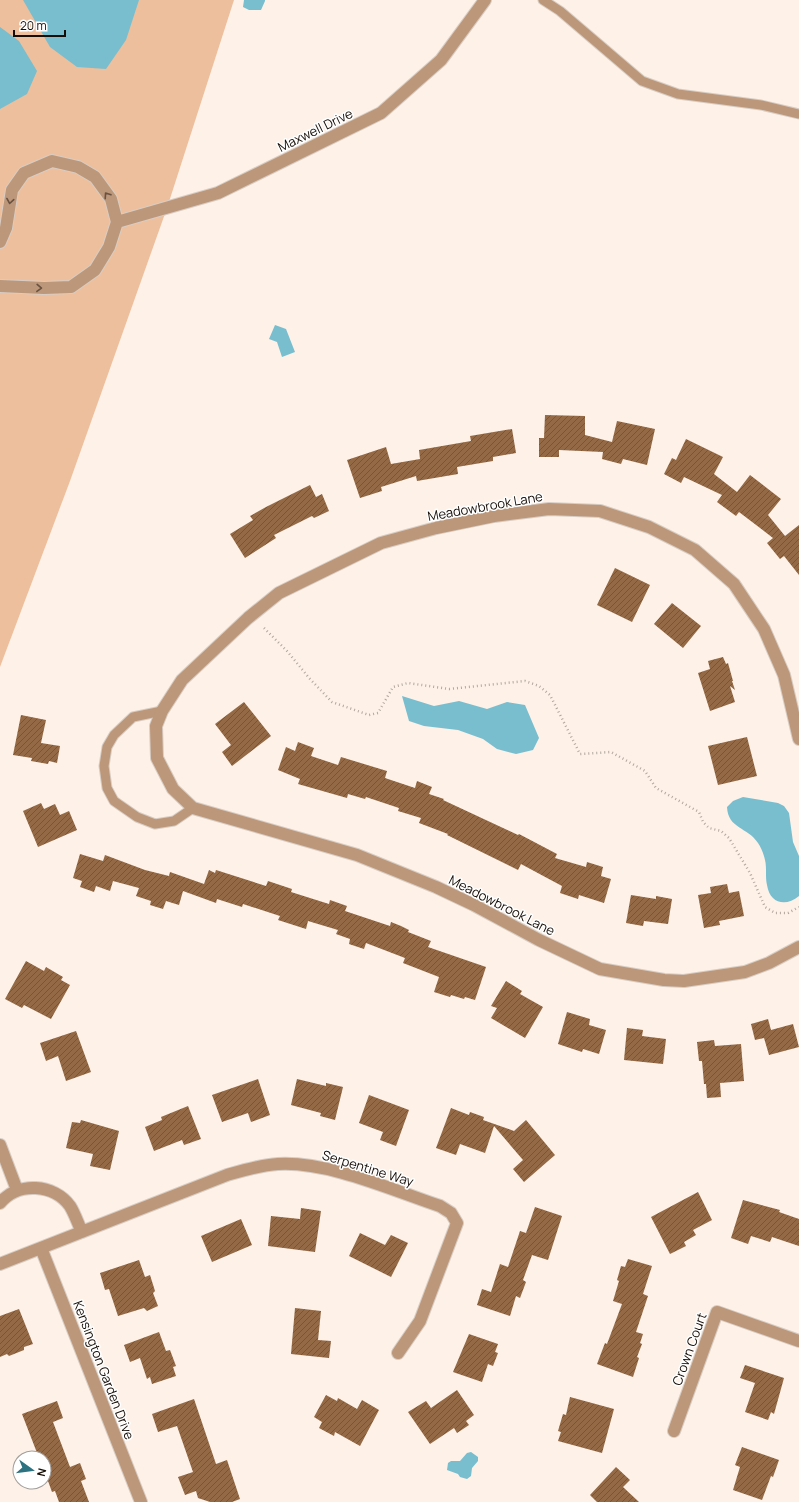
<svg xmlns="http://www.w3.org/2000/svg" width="799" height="1502" viewBox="0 0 799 1502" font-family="Manrope,sans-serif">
<defs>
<pattern id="building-hatch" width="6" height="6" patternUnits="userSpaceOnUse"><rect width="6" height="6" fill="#946946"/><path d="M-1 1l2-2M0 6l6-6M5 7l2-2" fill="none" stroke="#785538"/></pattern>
</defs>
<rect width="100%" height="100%" fill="#fdf1e8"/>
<!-- grass -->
<path fill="#edbf9c" d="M0,0H234L167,208L70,481L0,667Z"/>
<!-- water -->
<path fill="#78becf" d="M23,0H139L126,40L106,69L77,67L50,47Z
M244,0H265V1L261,10H249L243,7Z
M0,27L19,41L37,71L27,94L0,109Z
M275,325L286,329L295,352L282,357L277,342L269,339Z
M402,696L434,706L459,701L487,709L507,702L525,705L539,738L533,750L516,754L497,749L483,739L458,730L424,726L409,721Z
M743,797L778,803L784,806L789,813L793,842L799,856V896C786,907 770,904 767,885C765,877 767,868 765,860C764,855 761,847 758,843C748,827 728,829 727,807L733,801Z
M471,1452L478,1457V1461L472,1468L471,1476L467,1479L460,1477L458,1474L447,1470L448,1463L451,1461H460L467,1453Z"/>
<!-- building -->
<path fill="url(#building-hatch)" d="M545,415L585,416V435L612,442L617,421L655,429L647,465L623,459L621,464L602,459L603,452L559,450V457H539V438H544Z
M512,429L516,453L493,457V461L457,467L458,474L417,481L416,476L381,487L382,491L360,498L347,460L386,447L391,464L420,459L419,450L471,441L470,436Z
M686,439L723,457L714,474L737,492L750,475L781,499L768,515L785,536L799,525V575L784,556L780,559L767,543L773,538L739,512L736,516L717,502L722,495L684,477L681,483L664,474L672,458L676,460Z
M310,485L316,497L322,494L329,511L314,518L312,516L274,535L276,538L245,558L230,534L253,520L250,516L266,507Z
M615,568L650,585L632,622L597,605Z
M672,603L701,626L683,648L654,624Z
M723,657L726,664L728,663L733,681H732L735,690L730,686L735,702L710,711L698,673L710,669L708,661Z
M244,702L271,736L232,766L222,752L231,745L215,724Z
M21,715L46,720L41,743L60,746L57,763L49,761L48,764L31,761L32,758L13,755Z
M747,737L757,776L718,785L708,746Z
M298,742L314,748L311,756L338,765L341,757L387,771L385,778L415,788L417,781L432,787L429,794L444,799L443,800L518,835L519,834L557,854L555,858L586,867L587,862L603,867L601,876L611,879L604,903L579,895L578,899L560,893L562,886L521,864L518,870L447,835L448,834L419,823L421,818L398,811L399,808L366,797L365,799L348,794L347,798L298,784L300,779L278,770L286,747L295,751Z
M41,803L44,809L55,804L60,815L69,811L77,830L38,847L23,811Z
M80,854L103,861L105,855L145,870L169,876L170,872L204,884L209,870L215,873L216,870L266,886L268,881L292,889L291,892L329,904L330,900L347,906L345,911L390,926L391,922L401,926L409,930L408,932L431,941L428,947L486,967L475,1000L465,997L464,999L451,995L450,997L434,992L439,977L403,963L405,958L366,943L364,949L349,944L350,939L336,934L338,930L308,921L306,929L278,920L280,916L243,904L242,907L217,899L216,903L183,891L179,905L166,901L163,909L150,905L151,901L136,896L139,888L113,881L110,891L96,886L94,892L80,887L82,881L73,878Z
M727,884L729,893L739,891L744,916L719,921L720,925L704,928L698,895L711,893L710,887Z
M631,895L656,899V896L672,899L668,924L644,921L643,926L626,923Z
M26,961L44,971L46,967L63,977L61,980L70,985L51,1019L24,1005L22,1008L5,999Z
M506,981L522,991L520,994L543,1007L525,1038L491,1018L497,1008L491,1006Z
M567,1012L590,1019L589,1025L606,1030L599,1054L583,1049L582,1052L558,1044Z
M768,1019L771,1030L793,1024L799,1047L769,1055L764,1038L755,1040L751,1024Z
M627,1028L643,1030L642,1036L666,1039L663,1064L624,1060Z
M76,1031L91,1072L66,1081L58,1056L46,1061L40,1043Z
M714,1040L715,1046L741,1044L744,1081L720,1083L721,1097L707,1098L706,1084H704L702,1061H699L697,1042Z
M258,1079L270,1115L251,1122L248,1113L222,1122L212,1095Z
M297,1079L326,1086V1083L343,1087L335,1120L320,1116L321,1113L291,1105Z
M369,1095L409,1110L396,1146L380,1140L383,1132L359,1123Z
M188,1106L201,1139L184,1145L182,1140L154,1151L145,1127L162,1120L161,1117Z
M451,1108L469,1115L470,1112L484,1117L483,1120L514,1131L526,1120L555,1155L524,1182L513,1169L523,1160L494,1126L485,1153L460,1144L456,1155L436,1148Z
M81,1120L119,1131L110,1170L90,1166L93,1154L66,1148L72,1122L80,1123Z
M698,1192L712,1220L693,1230L696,1235L684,1242L686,1246L670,1254L651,1217Z
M743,1200L780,1210L779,1212L799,1219V1246L772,1237L770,1242L751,1236L748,1244L731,1238Z
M535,1207L562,1216L548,1260L532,1255L523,1280L526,1282L520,1298L516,1296L510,1316L477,1305L482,1289L491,1292L500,1264L508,1267L520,1231L526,1233Z
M301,1208L321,1211L315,1252L268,1246L271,1216L300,1219Z
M241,1219L252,1245L212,1262L201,1236Z
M360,1233L385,1245L391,1235L408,1243L391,1277L349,1256Z
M628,1259L652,1266L643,1294L648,1296L636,1332L643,1334L640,1343L642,1344L637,1357L639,1358L633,1377L597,1364L605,1343L607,1344L622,1304L613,1301L619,1281L617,1280L621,1266L625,1267Z
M139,1260L145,1277L150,1275L155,1291L153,1293L158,1306L147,1311L144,1308L118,1316L109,1289L105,1290L100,1273Z
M295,1308L321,1311L318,1340L331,1341L329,1358L291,1354Z
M19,1309L33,1344L24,1347V1350L9,1356L7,1354L0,1357V1316Z
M159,1332L166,1351L170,1350L176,1366L173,1367L176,1376L152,1384L150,1377L147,1379L140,1358L130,1362L124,1345Z
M469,1334L498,1344L495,1352L498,1353L493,1366L488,1364L482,1382L453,1372Z
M745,1365L784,1378L774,1414L771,1412L768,1420L745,1412L755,1383L740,1378Z
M457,1390L474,1415L466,1421L469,1425L457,1433L454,1428L430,1444L408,1412L426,1401L431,1408Z
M326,1395L337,1401L338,1398L357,1409L362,1400L379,1410L360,1446L335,1432L334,1436L319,1428L322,1422L314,1417Z
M570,1397L614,1409L602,1453L558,1441L561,1432L558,1431L563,1414L566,1415Z
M194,1399L216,1464L227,1460L240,1499L232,1502H210L198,1498L196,1491L185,1495L178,1477L193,1472L177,1426L158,1432L152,1414Z
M57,1401L63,1418L53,1422L70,1467L80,1463L86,1479L81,1481L89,1502H59L55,1491L52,1492L44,1470V1458H39L22,1414Z
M742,1447L779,1460L773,1477L771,1476L762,1500L733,1490L740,1467L735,1465Z
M616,1467L630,1480L623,1487L639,1502H597L590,1495Z"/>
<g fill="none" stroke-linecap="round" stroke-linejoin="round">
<defs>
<path id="lane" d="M543,0L560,11L642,81L678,94L761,105L799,114
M162,711L133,717L114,735L107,747L104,766L107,788L114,801L137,817L155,824L174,821L193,808"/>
<path id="street" d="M117,222L218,193L381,113L441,60L485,0
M0,242L6,228L12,190L24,173L52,161L78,167L95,177L111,199L117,222L109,247L95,270L71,287L44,288L0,286
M799,739L784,675L764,629L734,584L695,550L649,527L600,511L549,509L494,516L436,528L381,543L279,593L248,618L182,680L162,711L156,726L157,758L173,789L193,808L357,855L436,887L474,905L539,940L600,969L664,980L684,981L745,972L769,963L799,947
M0,1145L17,1190
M0,1203C18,1181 54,1184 70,1206C75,1214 78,1224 82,1232
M41,1248L141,1502
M0,1264L227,1175C244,1170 260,1165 278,1164C328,1161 392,1190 440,1206L451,1213L457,1223L420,1321L398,1353
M674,1431L717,1312L799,1341"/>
</defs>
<!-- lane casing -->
<use href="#lane" stroke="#d8cdc4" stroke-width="11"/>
<!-- street casing -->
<use href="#street" stroke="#d8cdc4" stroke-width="14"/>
<!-- path -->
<path stroke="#b2a79f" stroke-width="2.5" stroke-dasharray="1 3" stroke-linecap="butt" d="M264,628L287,651L310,679L332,702L369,715L378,713L393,687L408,683L449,689L525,681L539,686L550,695L580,754L611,752L645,771L656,788L699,812L703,822L709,828L721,831L729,838L750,873L765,907L775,913H788L799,907"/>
<!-- lane -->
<use href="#lane" stroke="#bc977a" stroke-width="9"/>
<!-- street -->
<use href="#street" stroke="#bc977a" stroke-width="12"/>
</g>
<!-- one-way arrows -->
<defs><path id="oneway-chevron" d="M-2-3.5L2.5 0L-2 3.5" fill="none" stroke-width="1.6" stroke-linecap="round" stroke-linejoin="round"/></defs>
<g stroke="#695240">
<use href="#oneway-chevron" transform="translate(107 195) rotate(-124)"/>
<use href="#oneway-chevron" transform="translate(10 201) rotate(99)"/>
<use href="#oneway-chevron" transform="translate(39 288) rotate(2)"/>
</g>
<g text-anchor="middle" stroke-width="3" stroke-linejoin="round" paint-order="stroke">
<!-- street labels -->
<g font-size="13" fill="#160d06" stroke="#fff">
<text transform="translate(315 130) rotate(-26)" y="5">Maxwell Drive</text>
<text transform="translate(485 506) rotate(-10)" y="5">Meadowbrook Lane</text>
<text transform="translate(502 905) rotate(27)" y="5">Meadowbrook Lane</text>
<text transform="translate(368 1168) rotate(17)" y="5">Serpentine Way</text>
<text transform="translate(689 1349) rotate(-70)" y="5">Crown Court</text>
<text transform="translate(104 1370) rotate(69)" y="5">Kensington Garden Drive</text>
</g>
</g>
<!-- north arrow -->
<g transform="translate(32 1470) rotate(104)"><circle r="19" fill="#ffffff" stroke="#a29e9b"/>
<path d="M0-3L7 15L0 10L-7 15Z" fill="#2d7281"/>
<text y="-6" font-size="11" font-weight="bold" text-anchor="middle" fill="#160d06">N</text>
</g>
<!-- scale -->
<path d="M14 30v6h51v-6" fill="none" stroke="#160d06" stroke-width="2"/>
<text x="20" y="30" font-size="12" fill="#160d06" stroke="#ffffff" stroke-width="3" paint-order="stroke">20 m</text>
</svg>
